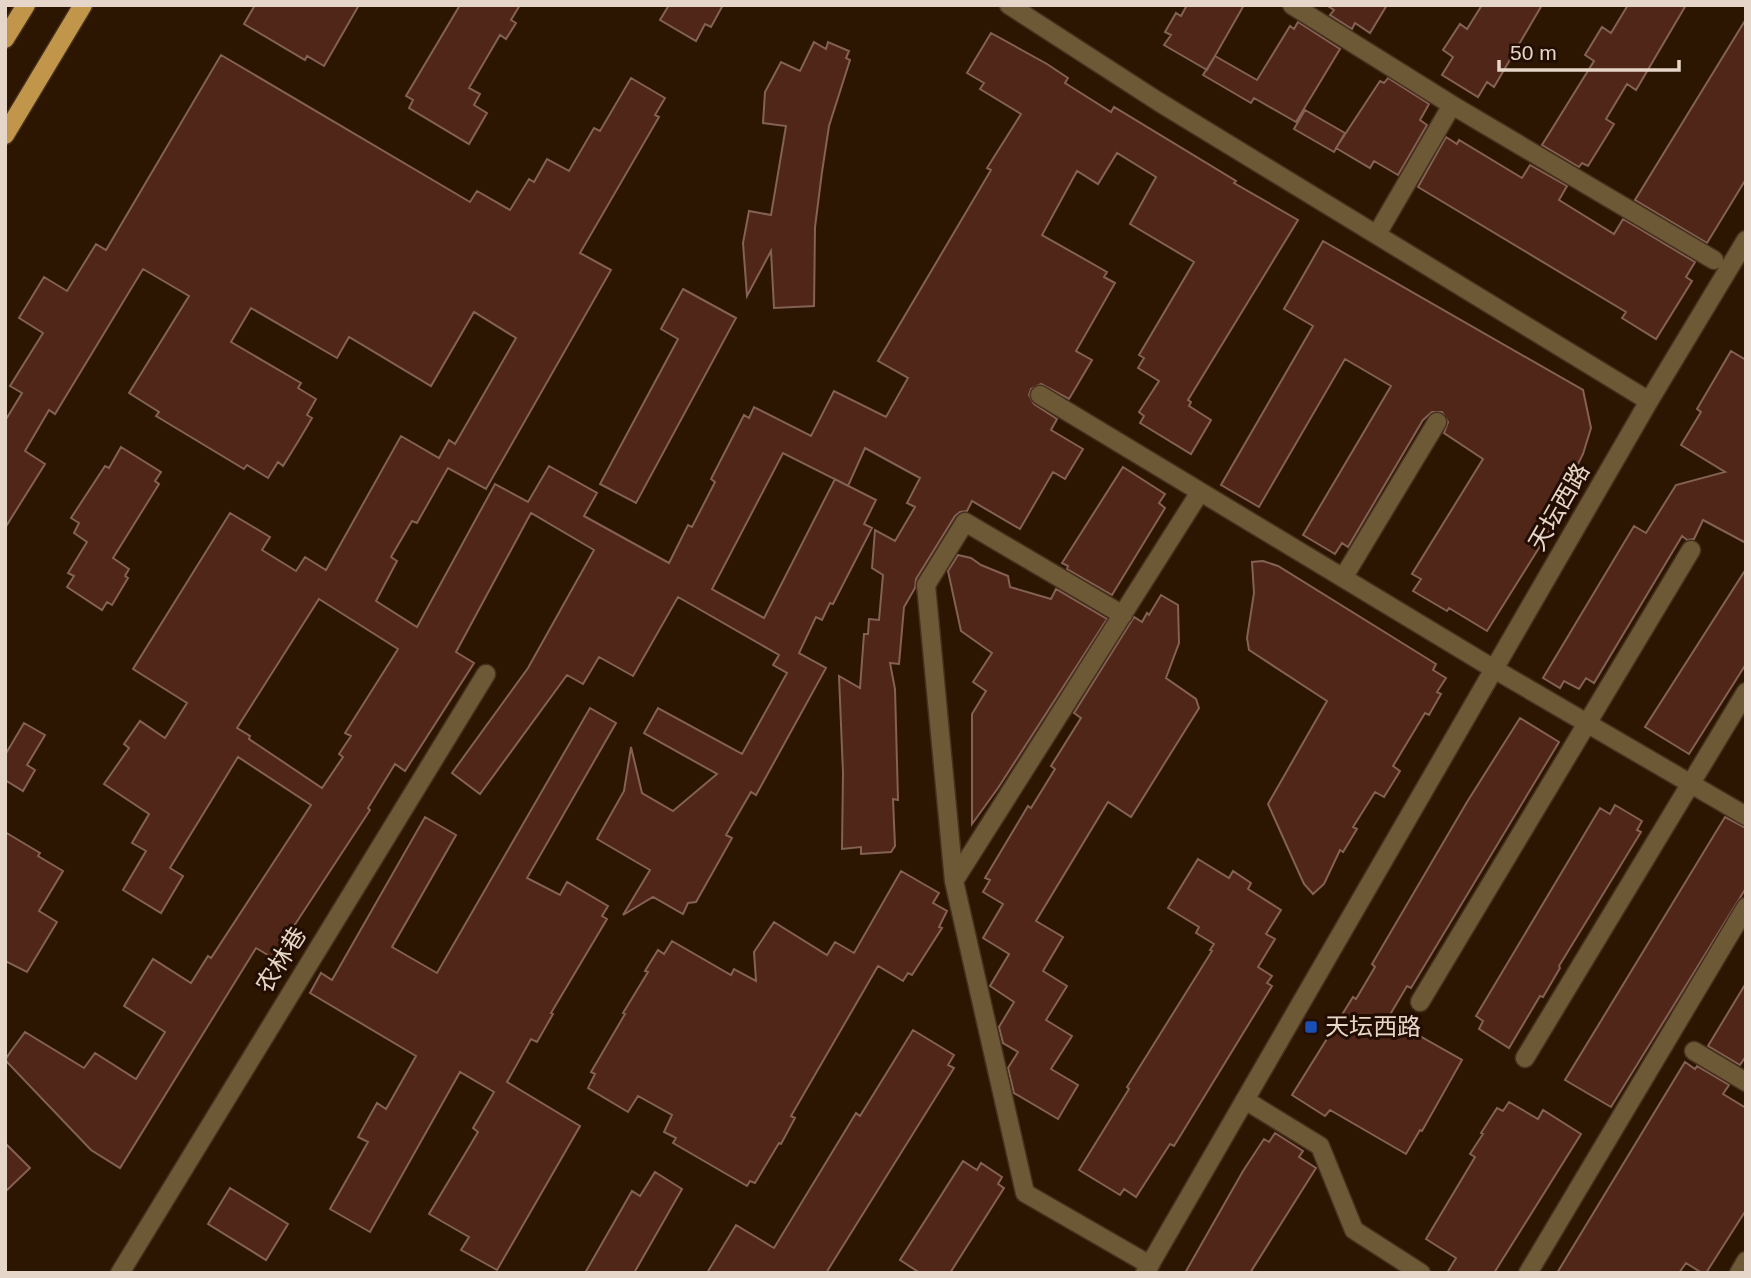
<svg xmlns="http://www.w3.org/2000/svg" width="1751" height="1278" viewBox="0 0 1751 1278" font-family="Arial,'Noto Sans SC',sans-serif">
<rect width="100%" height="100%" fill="#2c1602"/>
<!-- building -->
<path fill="#4f2617" stroke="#836154" stroke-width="2" fill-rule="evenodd" d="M255,5H359L324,66L307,56L305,60L244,24Z
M460,5H520L511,20L516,23L506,39L500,35L469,88L480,94L474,105L487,113L469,144L409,108L413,100L406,96Z
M669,5H723L711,27L705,24L696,41L660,20Z
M1187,5H1244L1207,70L1164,45L1171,35L1165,32L1176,13L1181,16Z
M1326,5H1387L1370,33L1355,23L1352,29L1330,15L1334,10Z
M1482,5H1542L1494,87L1487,82L1478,97L1442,75L1453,57L1443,50L1460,24L1467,29Z
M1628,5H1686L1636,90L1627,84L1606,119L1614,124L1588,166L1582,163L1579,167L1542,145L1594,61L1585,55L1602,27L1611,33Z
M1746,19V179L1707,243L1635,200Z
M1298,22L1340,49L1296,122L1254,98L1251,103L1203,75L1215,56L1257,80L1290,26L1294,29Z
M991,33L1047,64L1068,78L1065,83L1111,112L1114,107L1236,181L1234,183L1298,220L1188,400L1191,402L1189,406L1211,420L1191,454L1140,423L1144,416L1139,412L1159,381L1138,368L1144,358L1139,355L1194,262L1130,224L1156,177L1117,153L1098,184L1077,171L1042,235L1107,272L1104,277L1115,283L1076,351L1092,360L1069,399L1041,384L1031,389L1029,395L1034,404L1057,419L1051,430L1083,449L1065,479L1053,472L1020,529L972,501L967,511L960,512L955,516L916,579L915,588L904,607L899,664L890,663L895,689L898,800L893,799L895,846L891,852L861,854V847L842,849L843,773L839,676L860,688L864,634H868L869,619L879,620L883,575L872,568L875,530L895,541L915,507L907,503L920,478L865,448L848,486L783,453L712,589L764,618L835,479L876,500L864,524L872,528L833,604L830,603L822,620L816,617L799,653L826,668L756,795L751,792L726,835L732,838L696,902L688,903L683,914L653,897L623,915L650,870L597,839L624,791L631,747L642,793L673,811L717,774L644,733L658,708L742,754L787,673L773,665L779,655L678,597L633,676L599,657L583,684L567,675L480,794L452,773L528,668L594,550L531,513L456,652L474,663L405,771L395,764L368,808L370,810L273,958L256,948L120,1168L91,1150L5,1060L11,1051L25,1032L84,1068L95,1053L136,1079L165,1032L124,1006L143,975L153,959L191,983L208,956L211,958L311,805L238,757L170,868L183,876L161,913L123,890L146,851L132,843L149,814L104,784L129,748L124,744L140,721L165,738L187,703L133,669L230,513L270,537L262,550L296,571L305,557L326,570L401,436L439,458L449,440L455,444L516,338L474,312L431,386L349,337L337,358L251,308L231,342L301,383L298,388L316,399L307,415L312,418L299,440L283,466L278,462L268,478L247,465L244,469L156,416L159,412L129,393L189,296L143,269L55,414L49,410L25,451L45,464L5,528V421L22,393L10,386L43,333L19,318L44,277L67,291L96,244L106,250L221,55L470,202L477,191L510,210L529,179L534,182L547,159L569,171L594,128L600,131L631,78L665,98L655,115L659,117L580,253L611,270L486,489L448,468L417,523L412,521L391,557L397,561L376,601L417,627L495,484L528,502L549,466L597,493L584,516L669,563L688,525L692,527L715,482L711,479L744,415L749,418L754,407L811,436L834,391L886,417L908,378L878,361L991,170L987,168L1021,114L980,89L984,83L967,73ZM319,599L398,649L345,733L351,736L339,754L343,757L322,788L249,739L250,736L237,728Z
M814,42L826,49L828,42L849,51L846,58L850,60L829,126L822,172L815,227L814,306L774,308L771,251L747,296L743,243L749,211L771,215L786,126L763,123L765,92L781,62L800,71Z
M1388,78L1429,104L1420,120L1427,125L1398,175L1374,161L1370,168L1336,148L1380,81L1384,83Z
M1305,110L1345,133L1334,152L1294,129Z
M1446,137L1457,144L1459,140L1522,178L1530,165L1567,186L1559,200L1614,234L1623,219L1695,262L1686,277L1692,281L1656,339L1622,318L1626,312L1418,187Z
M1323,241L1583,390L1591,428L1583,454L1569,482L1577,487L1487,631L1449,608L1447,611L1413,591L1421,579L1412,574L1483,459L1444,433L1448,422L1442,412H1432L1423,420L1348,547L1342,543L1335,554L1303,535L1391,386L1345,359L1259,507L1221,485L1313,326L1284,309Z
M683,289L736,318L636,503L600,484L678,339L661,329Z
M1731,351L1746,360V543L1703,520L1694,539L1687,540L1682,536L1594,683L1586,678L1579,689L1564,681L1560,688L1543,678L1634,526L1646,533L1676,485L1725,472L1681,445L1701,412L1697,409Z
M121,447L161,472L155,481L159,484L113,558L129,569L125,576L128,578L112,605L107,602L102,610L67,587L74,576L68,573L87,542L74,533L79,523L71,518L105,466L109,468Z
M1123,467L1165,494L1159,503L1165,508L1112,595L1067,569L1068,566L1062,563Z
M958,555L971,558L981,565L1008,576L1010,587L1051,599L1056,589L1107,619L998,788L972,824V714L986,691L973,682L992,653L961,631L948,571Z
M1263,561L1278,566L1436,664L1433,670L1446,678L1437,692L1441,694L1429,715L1425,713L1393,766L1400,771L1384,797L1375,792L1353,827L1357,829L1343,852L1340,850L1324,884L1313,894L1304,884L1268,804L1327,701L1249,650L1247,638L1254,593L1252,562Z
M1746,569V664L1689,754L1645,727Z
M1161,595L1178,605L1179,643L1166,678L1196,699L1199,708L1131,817L1108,802L1036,921L1063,937L1043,971L1067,986L1046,1020L1072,1036L1051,1069L1078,1085L1058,1119L1014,1093L1008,1068L1018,1052L1003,1043L999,1027L1014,1002L990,986L1009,954L983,938L1003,904L983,892L990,880L985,878L1028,806L1031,808L1055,769L1051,766L1081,718L1074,713L1134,617L1142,622L1147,613L1149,615Z
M590,708L616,723L527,878L560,895L567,882L608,906L602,916L607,919L551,1013L553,1014L537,1042L531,1039L507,1082L580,1126L497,1270L461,1250L469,1237L429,1214L478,1132L473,1128L494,1092L460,1072L370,1232L330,1209L368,1142L358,1137L377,1103L386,1109L416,1056L310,993L321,973L332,980L425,817L456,835L392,947L437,973Z
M1520,718L1559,742L1411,988L1407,986L1388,1018L1462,1060L1422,1131L1420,1130L1406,1154L1330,1110L1325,1116L1292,1095L1353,997L1356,999L1375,967L1372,964L1467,802Z
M24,723L45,735L27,765L35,770L23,791L5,780V755Z
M1615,805L1642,821L1637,830L1641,832L1559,966L1560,968L1543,997L1540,996L1509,1048L1479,1029L1483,1021L1476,1016L1600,808L1610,814Z
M1725,817L1746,828V888L1611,1107L1565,1080Z
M5,832L40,853L38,856L63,871L39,911L57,922L27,972L5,961Z
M1198,859L1229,878L1233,871L1251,883L1248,889L1281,910L1266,934L1275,939L1258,967L1272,976L1267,983L1272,986L1174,1146L1170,1144L1136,1197L1124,1189L1120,1195L1079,1170L1129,1089L1127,1087L1212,951L1210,950L1214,944L1196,933L1199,927L1168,908Z
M901,871L939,893L933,903L947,911L939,927L942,928L912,975L908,973L903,981L878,966L791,1116L795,1118L781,1144L779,1143L755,1183L750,1181L747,1186L673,1143L676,1138L664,1132L672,1115L638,1096L628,1112L588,1088L595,1074L591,1072L625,1014L623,1013L648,972L645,971L658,950L664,954L672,941L731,975L734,969L756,981L754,952L774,922L827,955L835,942L854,953Z
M1746,983V1056L1740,1065L1708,1046Z
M913,1030L954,1055L948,1065L954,1068L826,1273H707L736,1225L774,1248L856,1113L860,1116Z
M1685,1062L1695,1069L1697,1066L1729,1085L1723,1094L1746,1108V1210L1706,1273H1702L1686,1263L1679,1273H1557Z
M1509,1102L1538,1119L1543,1110L1581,1134L1494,1273H1447L1456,1258L1426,1239L1475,1157L1470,1154L1483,1134L1481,1133L1497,1108L1503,1111Z
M1275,1133L1303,1151L1299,1157L1316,1168L1250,1273H1185L1243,1171L1264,1139L1269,1142Z
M5,1143L30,1168L5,1192Z
M963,1161L977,1170L981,1163L1002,1177L998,1184L1004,1188L950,1273H920L900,1260Z
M655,1172L682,1189L634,1273H585L632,1191L640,1196Z
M230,1188L288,1224L266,1260L208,1224Z"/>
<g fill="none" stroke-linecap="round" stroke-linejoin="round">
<defs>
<path id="minor" d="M1292,5L1452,105
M1377,234L1452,105L1714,260
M1040,395L1494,669L1746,816
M1343,578L1437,422
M954,881L926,585L965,522L1123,615
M1420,1002L1691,550
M1694,1051L1746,1082
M1525,1058L1746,692
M1245,1100L1320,1146L1354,1230L1421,1273
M1150,1265L1025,1193L954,881L1200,492
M120,1273L486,674
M1528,1273L1746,907
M1739,1273L1746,1261"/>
<path id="tertiary" d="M1009,5L1159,102L1649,401
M1145,1273L1649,401L1746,240"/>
<path id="primary" d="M5,39L26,5
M5,135L83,5"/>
</defs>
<!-- minor casing -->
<use href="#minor" stroke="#46311e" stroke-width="21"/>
<!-- tertiary casing -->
<use href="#tertiary" stroke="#46311e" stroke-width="21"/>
<!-- primary casing -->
<use href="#primary" stroke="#46311e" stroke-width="21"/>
<!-- minor -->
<use href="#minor" stroke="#6e5937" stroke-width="18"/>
<!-- tertiary -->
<use href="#tertiary" stroke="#6e5937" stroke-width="18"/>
<!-- primary -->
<use href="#primary" stroke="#c1954a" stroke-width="18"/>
</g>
<!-- markers -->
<rect fill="#1a4fb4" stroke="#220d00" stroke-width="2.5" x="1304" y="1020" width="14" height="14" rx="3.5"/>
<g text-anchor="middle" stroke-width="6" stroke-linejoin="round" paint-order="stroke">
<!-- street labels -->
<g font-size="24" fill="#e6d6c9" stroke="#220d00">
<text transform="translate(1559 507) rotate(-60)" y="8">天坛西路</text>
<text transform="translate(281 960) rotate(-58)" y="8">农林巷</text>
</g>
<!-- poi labels -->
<g font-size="24" fill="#e6d6c9" stroke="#220d00" text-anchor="start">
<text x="1325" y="1035">天坛西路</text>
</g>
</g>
<!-- border -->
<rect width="1751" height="1278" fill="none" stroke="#e6d6c9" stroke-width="14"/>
<!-- scale -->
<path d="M1499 60v10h180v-10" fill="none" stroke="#e6d6c9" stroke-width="3.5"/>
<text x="1510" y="60" font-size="21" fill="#e6d6c9" stroke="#220d00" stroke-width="5" paint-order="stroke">50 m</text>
</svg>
